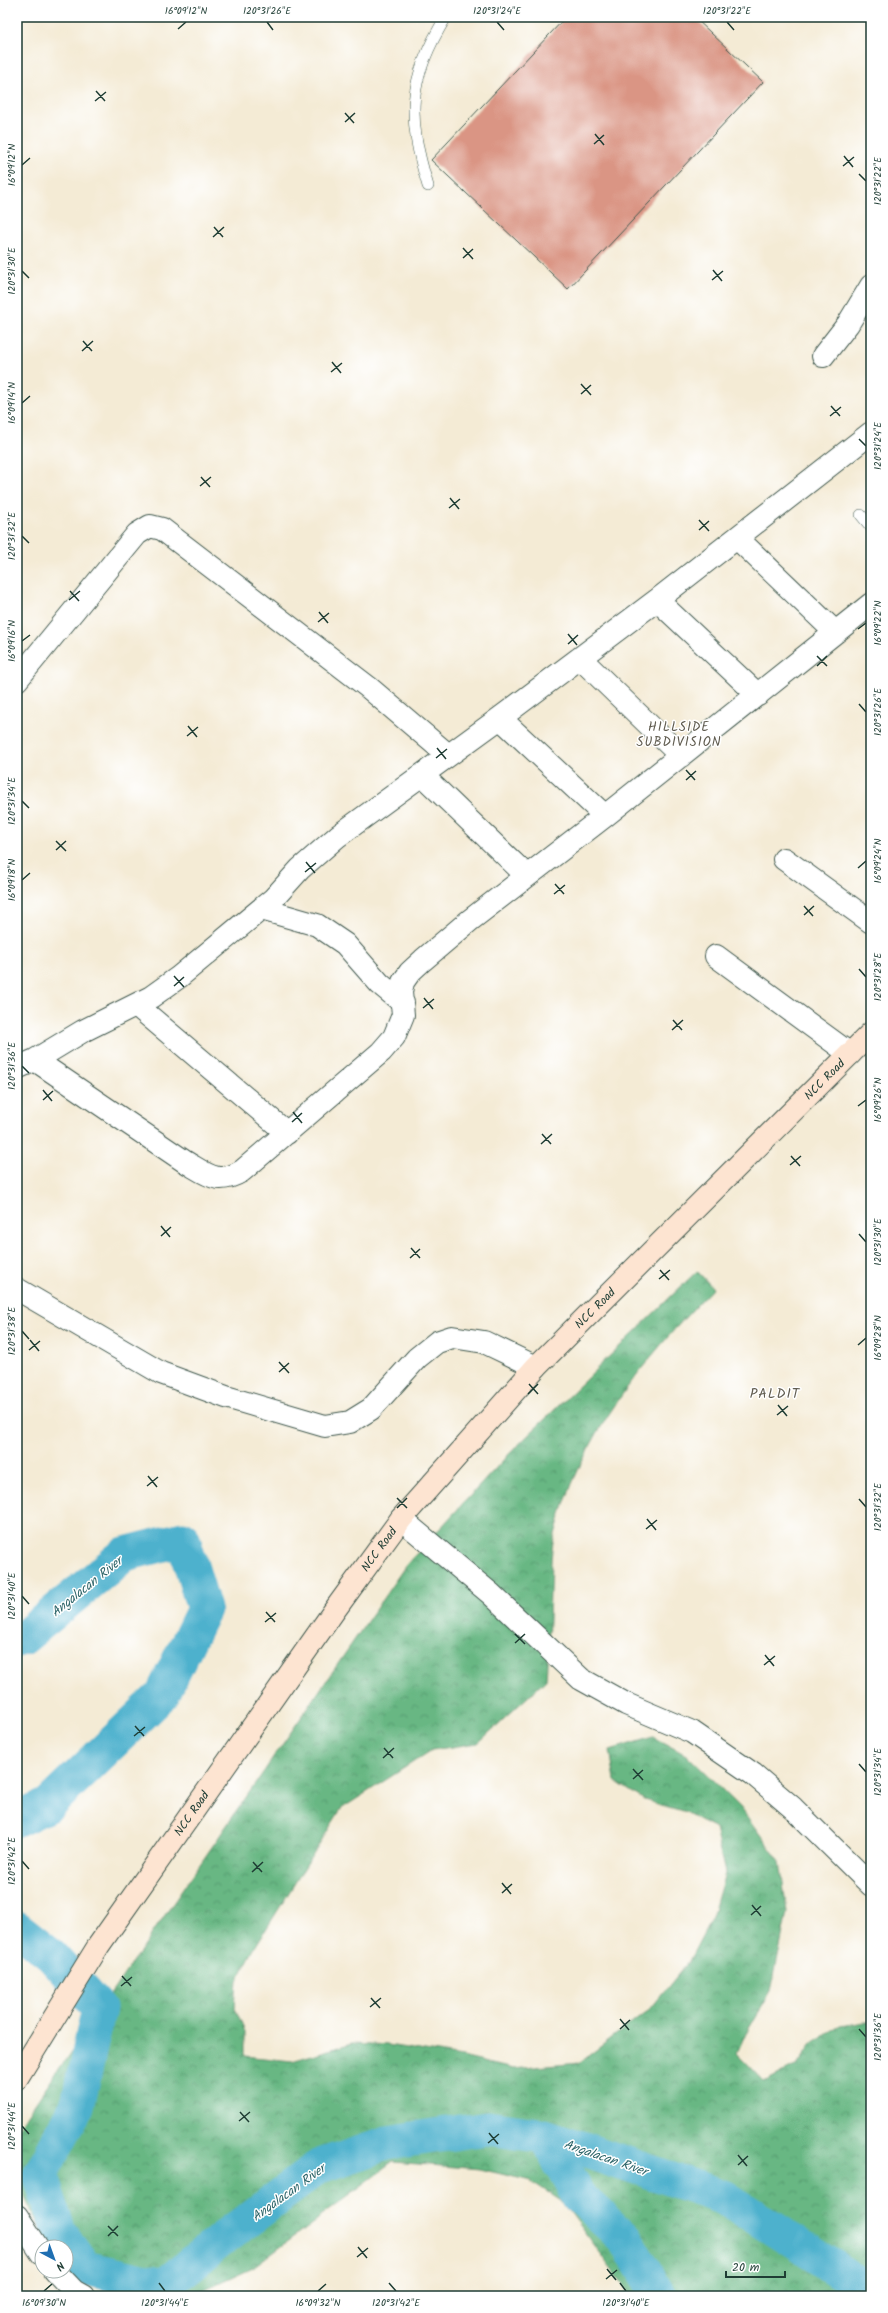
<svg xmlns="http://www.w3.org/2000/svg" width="888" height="2313" viewBox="0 0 888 2313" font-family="Kalam,sans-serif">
<defs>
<pattern id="forest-crowns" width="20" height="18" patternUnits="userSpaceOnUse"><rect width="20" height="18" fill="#67b783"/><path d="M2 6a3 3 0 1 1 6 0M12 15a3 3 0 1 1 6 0" fill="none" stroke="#54966c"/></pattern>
</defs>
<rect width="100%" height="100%" fill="#fff"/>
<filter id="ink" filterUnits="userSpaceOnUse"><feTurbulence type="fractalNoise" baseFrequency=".025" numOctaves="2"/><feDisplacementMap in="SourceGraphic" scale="8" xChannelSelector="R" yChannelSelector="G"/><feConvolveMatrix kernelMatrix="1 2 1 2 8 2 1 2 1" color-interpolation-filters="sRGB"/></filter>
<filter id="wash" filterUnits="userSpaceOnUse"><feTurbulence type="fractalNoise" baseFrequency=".012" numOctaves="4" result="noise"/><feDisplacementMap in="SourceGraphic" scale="16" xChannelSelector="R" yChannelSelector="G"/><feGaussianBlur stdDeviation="0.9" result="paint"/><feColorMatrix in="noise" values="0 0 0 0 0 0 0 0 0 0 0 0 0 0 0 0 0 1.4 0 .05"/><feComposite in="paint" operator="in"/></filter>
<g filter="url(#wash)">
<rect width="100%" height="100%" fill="#f4ebd5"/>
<!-- forest -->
<path fill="url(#forest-crowns)" stroke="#437a5c" d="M697,1271L713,1288C642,1362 580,1436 554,1538C550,1556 551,1575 550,1593C549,1622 548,1651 546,1680L478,1743L432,1750L341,1809L255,1947L237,1981L235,2008L245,2031V2056L292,2061L352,2043L388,2045L462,2057L513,2069L579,2063L652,2007L689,1961L712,1917L725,1873L715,1829L686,1812L644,1800L615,1781L610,1750L653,1737L688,1756L740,1807L780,1862L787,1913L771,1991L748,2029L737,2054L764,2082L795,2066L811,2044L840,2026L871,2021V2296H631L561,2201L531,2181L480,2169L393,2162L253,2267L205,2289L176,2296H154L132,2294L92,2285L66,2258V2247H56L42,2233L17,2180V2130L406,1565L508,1455Z"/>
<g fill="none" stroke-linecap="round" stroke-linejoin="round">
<!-- river -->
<path stroke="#4eb1cd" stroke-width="35" d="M17,1640L23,1638L125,1554L183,1539L204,1609L162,1695L48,1805L17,1820
M17,1928L51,1955L99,2008L77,2106L40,2175L60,2233L85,2268L164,2286L225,2237L320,2166L387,2143L487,2128L545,2136L724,2197L871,2291
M545,2136L579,2197L625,2239L659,2296"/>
</g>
<g id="blocks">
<!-- building -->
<path fill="#da9584" d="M566,17H694L763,82L568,289L431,160Z"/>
</g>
</g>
<g filter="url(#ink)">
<use href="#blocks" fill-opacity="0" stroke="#3f574c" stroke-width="1"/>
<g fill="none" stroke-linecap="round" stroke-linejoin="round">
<defs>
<path id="lane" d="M428,186C407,117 407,80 446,17
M861,515L871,527"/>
<path id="street" d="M823,356L848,324L871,286
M737,538L835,632
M657,600L758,695
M580,658L681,756
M17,680L137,534L150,526L162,529L368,687L448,755
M500,718L605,816
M422,775L527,876
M784,859L871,922
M261,909L317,925L345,944L380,984L403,1003
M716,956L850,1054
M136,1005L287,1133
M35,1060L184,1161C207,1174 217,1186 242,1171L381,1052L394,1037L403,1015L401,992L403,982L410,972L423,960L469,921L605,816L871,604
M17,1068L35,1060L83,1031L151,997L179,977L273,899L300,869L338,836L500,718L657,600L871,433
M17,1289L161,1373L226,1397L325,1426L350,1422L371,1409L417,1358L437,1342L452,1337L484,1342L536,1367
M401,1519L491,1594L581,1679L626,1704L692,1732L753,1774L793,1808L871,1885
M17,2216L42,2254
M55,2271L74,2291L83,2296"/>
<g id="secondary">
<path id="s1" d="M17,2078L99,1945L334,1611L401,1519L536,1367L871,1033"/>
</g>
</defs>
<!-- lane casing -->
<use href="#lane" stroke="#3f574c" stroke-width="12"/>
<!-- street casing -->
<use href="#street" stroke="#3f574c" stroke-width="24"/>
<!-- secondary casing -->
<use href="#secondary" stroke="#3f574c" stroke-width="24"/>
<!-- lane -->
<use href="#lane" stroke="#fff" stroke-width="11"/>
<!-- street -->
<use href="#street" stroke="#fff" stroke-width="22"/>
<!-- secondary -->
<use href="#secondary" stroke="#fde4d1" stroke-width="22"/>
</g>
</g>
<!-- ticks -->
<path fill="none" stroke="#1f3d34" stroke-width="1.5" d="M267,22L273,30M497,22L504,30M727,22L734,30M178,29L186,22M96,91L105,101M95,101L106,92M345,113L354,123M345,122L355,113M595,134L604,145M594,144L604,135M844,156L853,167M22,165L30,158M843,166L854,157M859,174L866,181M214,227L223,237M213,237L224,227M463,248L473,259M463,258L473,249M713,270L722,281M22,271L29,278M712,280L723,271M83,341L92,351M82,351L93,341M332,362L341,373M331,372L342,363M581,384L591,395M581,394L591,385M22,403L30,396M831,406L840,416M830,416L841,407M859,439L866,446M201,477L210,487M200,486L211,477M450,498L459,509M449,508L460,499M699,520L709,531M699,530L709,521M22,536L29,543M70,591L79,601M69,600L80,591M319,612L328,623M318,622L329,613M858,629L866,623M568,634L577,645M22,641L30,635M568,644L578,635M817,656L827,666M817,666L827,656M859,704L866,712M188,726L197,737M187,736L198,727M437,748L446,759M436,758L447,749M686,770L695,780M686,780L696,771M22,801L29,808M56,841L66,851M56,850L66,841M306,862L315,873M858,868L866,861M305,872L316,863M22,880L30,873M555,884L564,894M554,894L565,885M804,906L813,916M804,915L814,906M859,969L866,977M174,976L184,987M174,986L184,977M424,998L433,1009M423,1008L434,999M673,1020L682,1030M672,1030L683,1020M22,1066L29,1073M43,1090L52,1101M43,1100L53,1091M858,1106L866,1100M293,1112L302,1123M292,1122L302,1113M542,1134L551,1144M541,1144L552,1134M791,1156L800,1166M790,1165L801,1156M161,1226L170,1237M859,1234L866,1242M161,1236L171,1227M411,1248L420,1258M410,1258L420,1249M660,1270L669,1280M659,1279L670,1270M22,1331L29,1339M30,1340L39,1351M858,1345L866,1338M29,1350L40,1341M279,1362L289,1373M279,1372L289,1363M529,1384L538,1394M528,1394L538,1384M778,1405L787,1416M777,1415L788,1406M148,1476L157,1487M147,1486L158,1477M397,1498L407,1508M859,1499L866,1507M397,1508L407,1498M647,1519L656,1530M646,1529L657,1520M22,1596L29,1604M266,1612L275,1622M265,1622L276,1613M515,1634L525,1644M515,1643L525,1634M765,1655L774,1666M764,1665L775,1656M135,1726L144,1736M134,1736L145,1727M384,1748L393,1758M383,1758L394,1748M859,1764L866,1772M633,1769L643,1780M633,1779L643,1770M22,1861L29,1869M253,1862L262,1872M252,1872L263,1862M502,1883L511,1894M502,1893L512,1884M752,1905L761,1916M751,1915L761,1906M122,1976L131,1986M121,1986L132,1977M371,1998L380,2008M370,2007L381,1998M620,2019L629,2030M620,2029L630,2020M859,2029L866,2037M240,2112L249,2122M239,2121L250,2112M22,2126L29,2134M489,2133L498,2144M488,2143L499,2134M738,2155L747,2166M738,2165L748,2156M108,2226L118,2236M108,2236L118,2226M358,2247L367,2258M357,2257L368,2248M607,2269L616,2280M606,2279L617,2270M159,2283L165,2291M389,2283L396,2291M620,2283L626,2291M44,2291L52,2284M318,2291L326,2284"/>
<g text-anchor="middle" stroke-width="3" stroke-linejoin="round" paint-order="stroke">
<!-- street labels -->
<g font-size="12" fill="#1f3d34" stroke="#fff">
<text dy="4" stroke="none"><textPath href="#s1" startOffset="1289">NCC Road</textPath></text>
<text dy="4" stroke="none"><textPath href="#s1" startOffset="965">NCC Road</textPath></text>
<text dy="4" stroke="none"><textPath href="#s1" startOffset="641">NCC Road</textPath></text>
<text dy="4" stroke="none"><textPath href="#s1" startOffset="317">NCC Road</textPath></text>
</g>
<!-- neighbourhood labels -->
<g font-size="13" letter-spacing="1" fill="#605c50" stroke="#fff">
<text x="679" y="731">HILLSIDE<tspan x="679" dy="15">SUBDIVISION</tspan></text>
</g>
<!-- water labels -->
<g font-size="13" font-style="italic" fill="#2f666a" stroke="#fff">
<text transform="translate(86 1586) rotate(-39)" y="5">Angalacan River</text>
<text transform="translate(606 2157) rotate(19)" y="5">Angalacan River</text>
<text transform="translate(288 2192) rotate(-36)" y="5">Angalacan River</text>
</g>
<!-- quarter labels -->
<g font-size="14" letter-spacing="1" fill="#605c50" stroke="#fff">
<text x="775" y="1398">PALDIT</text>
</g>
</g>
<!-- margin -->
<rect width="888" height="2313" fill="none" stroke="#fff" stroke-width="44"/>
<!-- north arrow -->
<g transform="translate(54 2259) rotate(139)"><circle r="19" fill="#ffffff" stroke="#a5b1ae"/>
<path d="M0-3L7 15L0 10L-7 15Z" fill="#1f6fb2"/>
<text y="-6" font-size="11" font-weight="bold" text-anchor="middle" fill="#1f3d34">N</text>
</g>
<!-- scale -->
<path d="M726 2271v6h59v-6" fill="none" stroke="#1f3d34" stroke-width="2"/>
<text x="732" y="2271" font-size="12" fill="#1f3d34" stroke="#ffffff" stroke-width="3" paint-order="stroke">20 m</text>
<rect x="22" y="22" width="844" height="2269" fill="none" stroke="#1f3d34" stroke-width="1.5"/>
<g font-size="10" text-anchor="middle" fill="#1f3d34">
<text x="186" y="14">16°09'12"N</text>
<text x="267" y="14">120°31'26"E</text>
<text x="497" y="14">120°31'24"E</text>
<text x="727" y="14">120°31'22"E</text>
<text transform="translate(11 165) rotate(-90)" y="4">16°09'12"N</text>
<text transform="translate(877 181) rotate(-90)" y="4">120°31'22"E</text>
<text transform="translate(11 271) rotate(-90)" y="4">120°31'30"E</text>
<text transform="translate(11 403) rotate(-90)" y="4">16°09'14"N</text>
<text transform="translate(877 446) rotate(-90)" y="4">120°31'24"E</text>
<text transform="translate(11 536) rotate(-90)" y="4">120°31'32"E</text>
<text transform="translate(877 623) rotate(-90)" y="4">16°09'22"N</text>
<text transform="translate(11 641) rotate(-90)" y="4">16°09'16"N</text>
<text transform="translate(877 712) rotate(-90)" y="4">120°31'26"E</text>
<text transform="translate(11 801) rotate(-90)" y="4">120°31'34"E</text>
<text transform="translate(877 861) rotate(-90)" y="4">16°09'24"N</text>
<text transform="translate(11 880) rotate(-90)" y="4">16°09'18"N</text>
<text transform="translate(877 977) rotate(-90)" y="4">120°31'28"E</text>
<text transform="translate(11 1066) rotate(-90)" y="4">120°31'36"E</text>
<text transform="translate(877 1100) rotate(-90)" y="4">16°09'26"N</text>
<text transform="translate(877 1242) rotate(-90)" y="4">120°31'30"E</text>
<text transform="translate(11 1331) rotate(-90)" y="4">120°31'38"E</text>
<text transform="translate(877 1338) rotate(-90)" y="4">16°09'28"N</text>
<text transform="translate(877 1507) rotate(-90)" y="4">120°31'32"E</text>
<text transform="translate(11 1596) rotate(-90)" y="4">120°31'40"E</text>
<text transform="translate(877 1772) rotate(-90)" y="4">120°31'34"E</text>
<text transform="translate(11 1861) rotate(-90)" y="4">120°31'42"E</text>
<text transform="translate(877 2037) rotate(-90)" y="4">120°31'36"E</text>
<text transform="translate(11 2126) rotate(-90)" y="4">120°31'44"E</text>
<text x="44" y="2306">16°09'30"N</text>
<text x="165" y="2306">120°31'44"E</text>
<text x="318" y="2306">16°09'32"N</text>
<text x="396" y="2306">120°31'42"E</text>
<text x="626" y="2306">120°31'40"E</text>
</g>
</svg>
